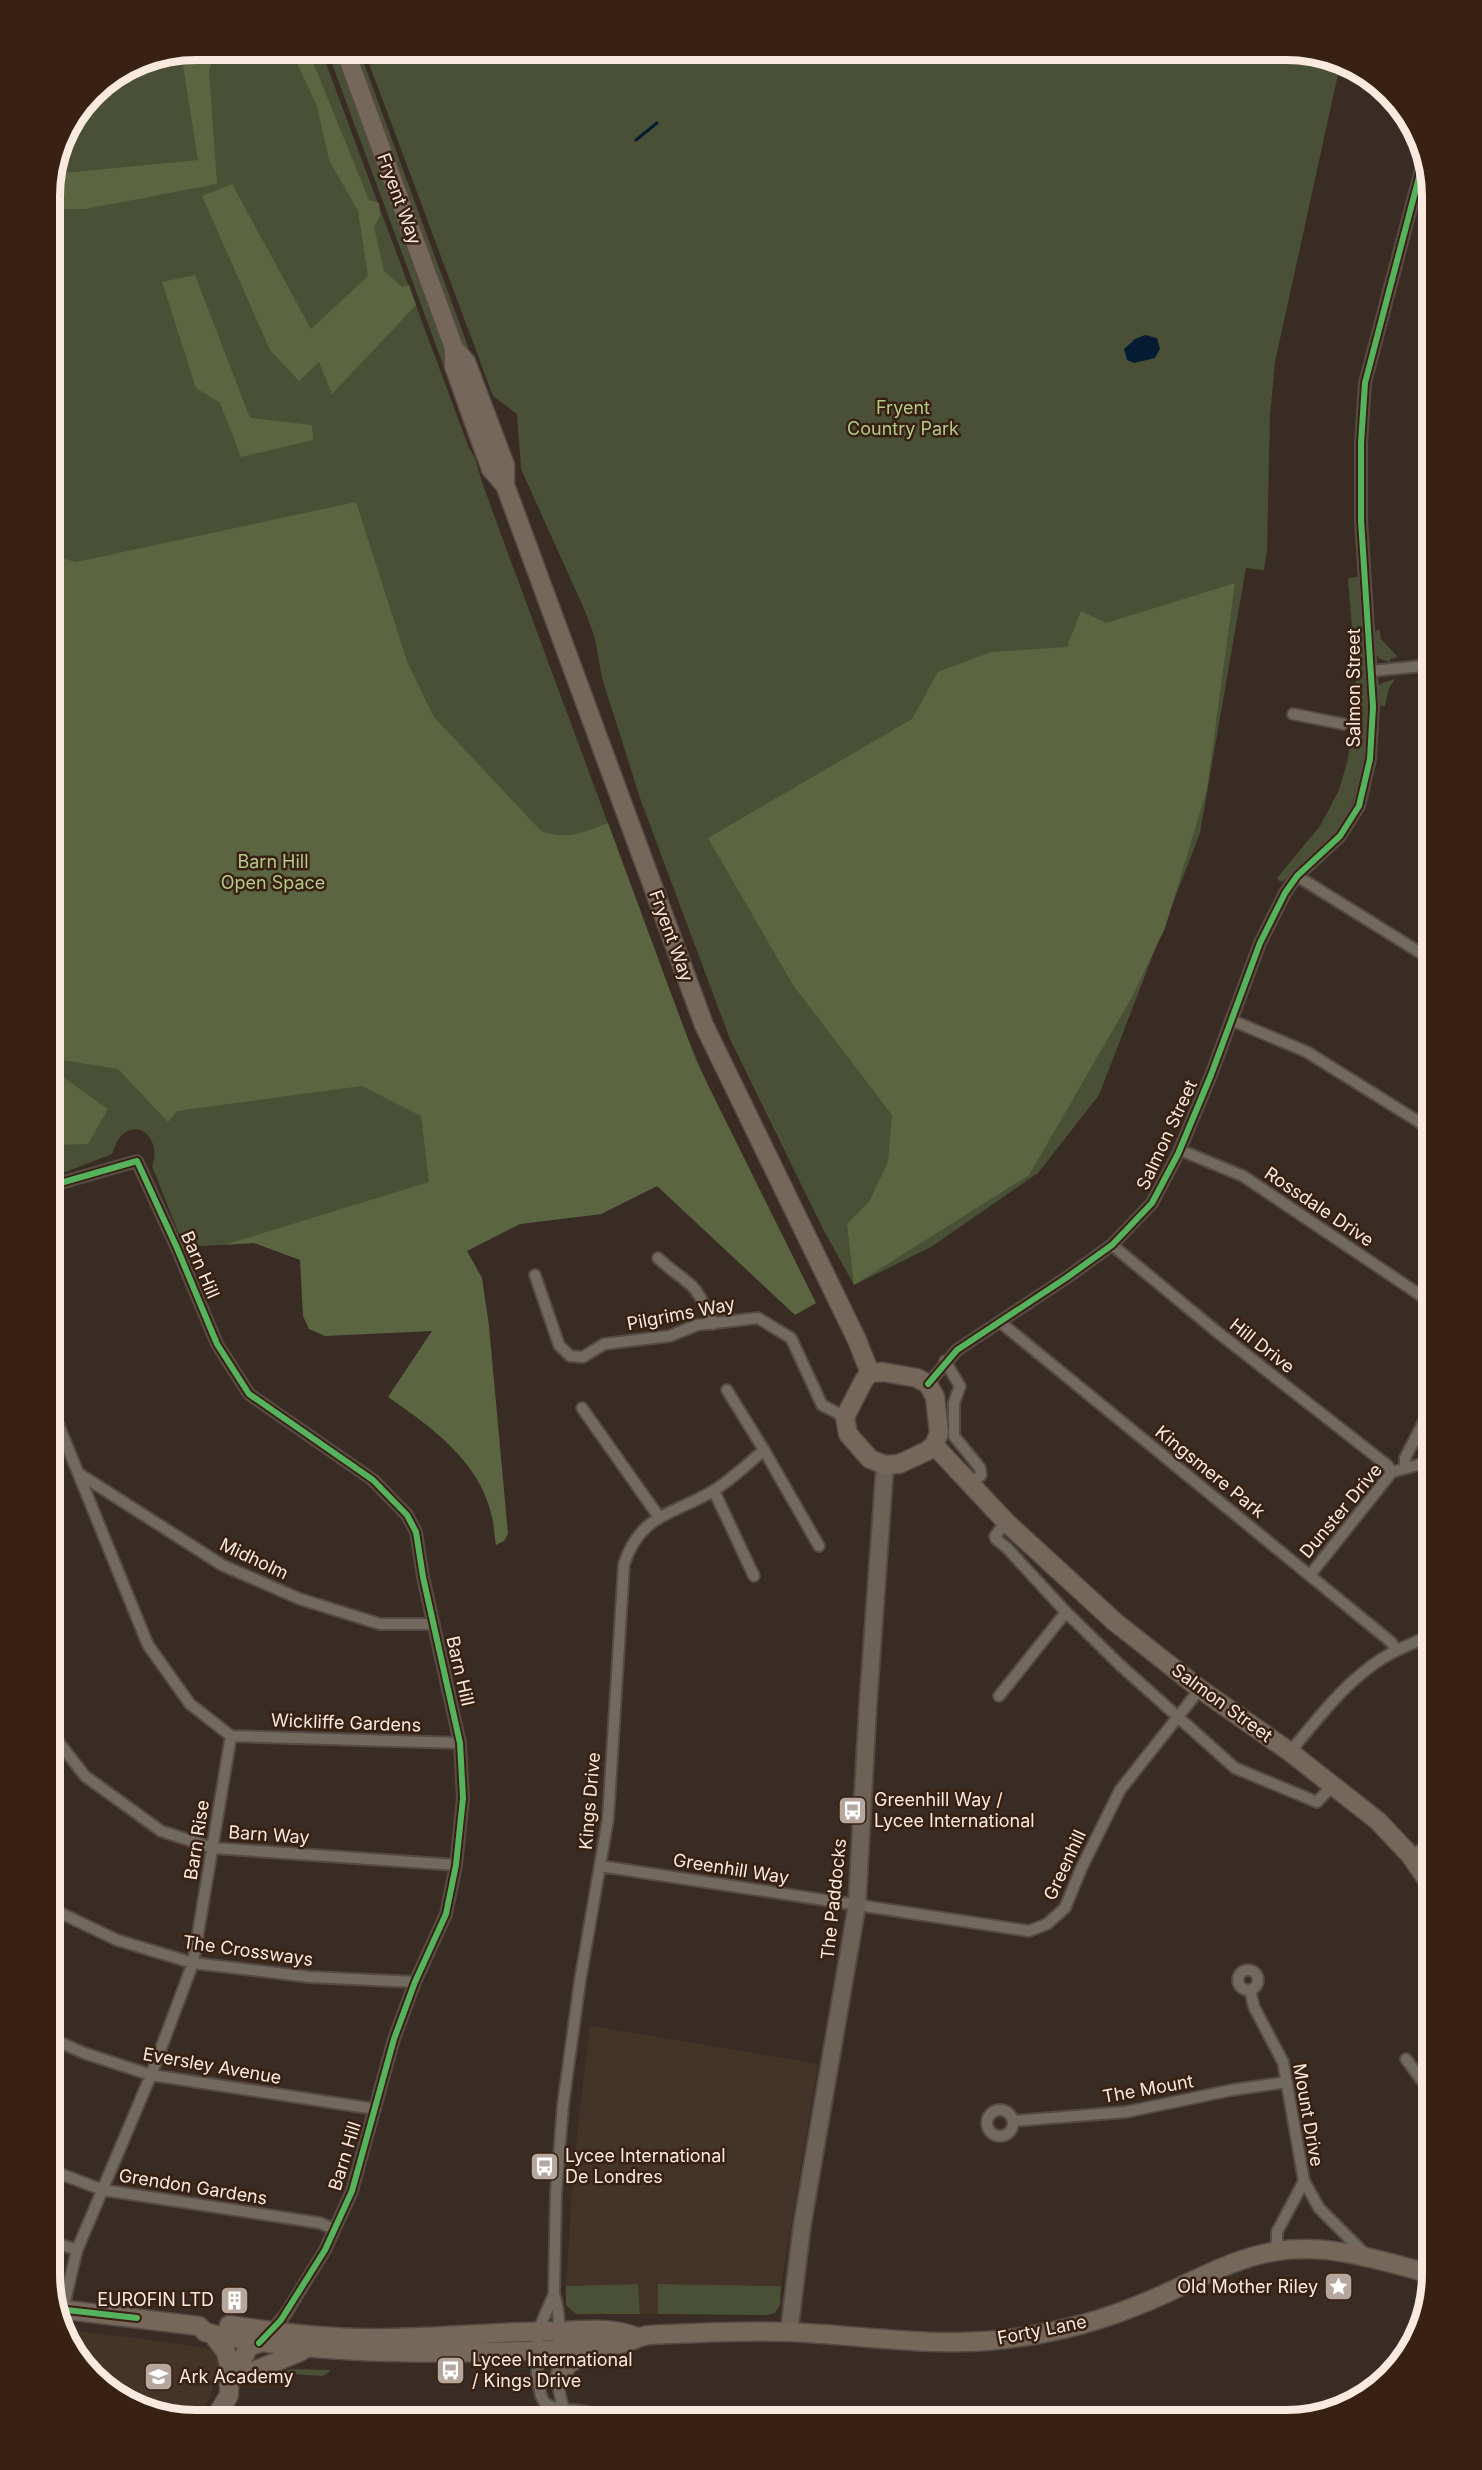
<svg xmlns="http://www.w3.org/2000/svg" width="1482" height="2470" viewBox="0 0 1482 2470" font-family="Inter,sans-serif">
<rect width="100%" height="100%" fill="#392c24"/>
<!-- education -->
<path fill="#433427" d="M590,2026L818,2064L781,2286L658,2284V2314H640L638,2284L566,2286L574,2161Z
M62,2329L175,2343L211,2350L218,2361L219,2372L210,2397L197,2420H187L114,2396L64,2338Z"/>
<!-- green -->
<path fill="#495035" d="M196,50H321L469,448L475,458L482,482C529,612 578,741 625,870C656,953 683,1035 722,1115L680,1205L657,1186L601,1214L520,1224L466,1251L254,1243L184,1247L152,1166C162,1142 140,1117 121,1136C116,1141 115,1148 112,1154L50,1178V187L61,140L93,92L140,61Z
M327,50H336L432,310L456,384L451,386Z
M351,50H359L477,371L472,374Z
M364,50H1296L1340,65L1275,362L1270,416L1267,551L1264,570L1246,568L1200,833L1099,1095L1038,1173L931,1247L854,1285L823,1229L730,1039L641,801L602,678L595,638L585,611L521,469L517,414L493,396Z
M1358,577C1372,632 1375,772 1344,819C1328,844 1303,859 1284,881H1279L1277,878L1320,826L1339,790L1348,759L1356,678L1348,578Z
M1379,629L1381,639L1397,656L1398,657L1390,659V662L1380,659L1375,653V632Z
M1395,679L1389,688L1385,706L1377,705V685Z
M638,2284L640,2314H576L566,2305V2286Z
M658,2284L781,2286L780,2305L775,2313L767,2315L658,2314Z
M292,2369L330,2370L328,2373L322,2376L276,2373Z"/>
<!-- forest -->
<path fill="#5b6541" d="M196,50H215L209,71L217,184L86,209H50V187L53,174L198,160L181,53Z
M291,50H308L369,200L379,203L380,216L374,227L384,271L402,287L409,285L416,305L332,394L319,362L299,381L270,350L202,196L232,184L311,329L368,276L358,211L329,160L317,106Z
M195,275L250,418L312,425L313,440L241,457L220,403L196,388L162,282Z
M356,502L408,664L434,717L541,831C568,840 582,833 608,823L696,1061L816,1303L795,1315L657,1186L601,1214L520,1224L467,1251L482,1278L489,1326L508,1534L504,1541L496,1545C494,1534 494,1523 491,1513C478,1460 430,1426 388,1397L432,1331L325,1336L309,1329L303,1316L300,1260L254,1243L224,1245L429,1182L421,1116L362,1086L177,1111L168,1122L118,1069L50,1058V555L76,562Z
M1235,583L1207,789L1165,928L1132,997L1029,1175L854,1285L847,1224L869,1202L888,1162L892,1115L793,985L708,838L912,719L938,672L991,652L1067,647L1081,611L1106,623Z
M50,1068L108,1109L88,1144L50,1145Z"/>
<!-- water -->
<path fill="#051c33" d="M1145,335L1157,338L1160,349L1155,358L1134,363L1127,360L1124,349L1135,339Z"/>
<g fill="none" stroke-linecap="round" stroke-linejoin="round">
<!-- stream -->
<path stroke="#051c33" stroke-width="3" d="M636,140L657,123"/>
<defs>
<path id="street" d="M1371,671L1432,665
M1293,714L1343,724
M1297,876L1432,960
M1231,1020L1307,1052L1432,1130
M1180,1150L1243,1176L1432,1303
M50,1186L137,1161L177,1248L217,1344L249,1394L373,1480L407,1515L416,1532L423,1577L460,1743L463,1798L456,1865L446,1914L415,1982L394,2039L352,2191L325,2250L285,2315L269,2333
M1112,1245L1216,1331L1387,1465L1392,1472
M658,1258C668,1268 681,1276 692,1286C702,1296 707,1312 713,1324
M535,1275L559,1345L570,1356L583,1357L604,1344L670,1336L697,1325L758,1318L791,1338L822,1405L845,1417
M1000,1322L1391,1642L1396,1650
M945,1361L960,1386L954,1403V1436L980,1468L981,1475L971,1483
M928,1384L957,1350L1066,1278L1112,1245L1152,1203L1178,1154L1211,1075L1260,943L1285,893L1297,876L1340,836L1359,806L1370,759L1373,707L1361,520V443L1365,383L1424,158
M50,1404L148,1645L190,1704L231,1736
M582,1408L659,1517
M764,1450L819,1546
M1405,1467V1458L1432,1406
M78,1473L222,1565L300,1599L380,1624H434
M714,1491L754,1576
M1006,1522L995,1536L996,1539L1007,1548L1066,1612L1120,1665L1235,1768L1317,1802L1333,1785
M1310,1575L1392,1472L1432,1461
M999,1696L1066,1612
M50,1731L85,1776L161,1831L213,1848L456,1865
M231,1736L460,1743
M1290,1752C1315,1722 1339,1690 1370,1667C1389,1652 1411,1644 1432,1635
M1410,1855L1432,1845
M600,1866L1029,1931L1047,1924L1065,1908L1081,1869L1120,1790L1200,1689
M50,1908L117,1940L193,1963L310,1977L415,1982
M1238 1980a10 10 0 1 1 20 0a10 10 0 1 1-20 0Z
M1250,1990L1254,2007L1283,2062L1304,2181L1319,2208L1365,2254
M50,2038L84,2053L151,2075L375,2109
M1406,2059L1432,2094
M987 2123a13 13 0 1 1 26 0a13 13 0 1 1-26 0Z
M1013,2121L1126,2112L1232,2090L1287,2082
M50,2170L103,2190L320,2223L334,2229
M50,2241L77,2250
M1277,2251V2232L1304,2181
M554,2294L556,2193L563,2105L580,1981L608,1819L624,1564C641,1513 673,1515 713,1491C731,1480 748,1464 764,1450L727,1390
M63,2309L77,2250L151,2075L193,1963L231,1736
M564,2408C549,2371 567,2332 554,2294L538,2331L537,2375L541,2396L545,2403L552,2407L587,2412L600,2420
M839,2418V2420"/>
<path id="secondary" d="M789,2332L802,2226L857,1905L868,1704L885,1465"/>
<path id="primary" d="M345,50L454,348L466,362L505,465V485L704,1025L857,1340L870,1373
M454,348V366L477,431L491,469L505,485
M883,1372L917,1378L928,1384L935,1397L939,1433L934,1445L927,1451L899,1464L885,1465L870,1459L848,1434L845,1417L864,1380L870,1373Z
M934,1445L1006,1522L1115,1622L1200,1689L1290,1752L1378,1821L1410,1855L1432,1887
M58,2309L199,2326L205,2332L212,2334C305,2352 397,2354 490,2352C531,2351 579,2350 619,2344C629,2343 638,2336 649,2335C695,2333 742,2330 789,2332C859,2335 928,2347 997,2340C1048,2335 1099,2322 1146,2302C1188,2285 1231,2258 1277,2251C1330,2243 1381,2261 1432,2274
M229,2325C283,2333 338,2340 393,2338C450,2337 507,2331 563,2331C588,2330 613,2327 636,2337
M212,2334L226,2352L232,2379
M249,2373L302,2351
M557,2381L568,2364L598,2348
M214,2420L229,2395V2384L245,2354L249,2347L259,2343"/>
</defs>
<!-- street casing -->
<use href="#street" stroke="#564b44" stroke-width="14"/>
<!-- secondary casing -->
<use href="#secondary" stroke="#564b44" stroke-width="20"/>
<!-- primary casing -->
<use href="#primary" stroke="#564b44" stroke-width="21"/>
<!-- street -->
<use href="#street" stroke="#736a5f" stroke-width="10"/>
<!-- secondary -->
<use href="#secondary" stroke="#6d6256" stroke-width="16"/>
<!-- primary -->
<use href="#primary" stroke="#75685b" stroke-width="18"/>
<defs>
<path id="cycleway" d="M50,1186L137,1161L177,1248L217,1344L249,1394L373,1480L407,1515L416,1532L423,1577L460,1743L463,1798L456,1865L446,1914L415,1982L394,2039L352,2191L325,2250L281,2320L259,2343
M928,1384L957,1350L1066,1278L1112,1245L1152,1203L1178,1154L1211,1075L1260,943L1285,893L1297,876L1340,836L1359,806L1370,759L1373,707L1361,520V443L1365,383L1424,158
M58,2309L137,2318"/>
</defs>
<!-- cycleway casing -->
<use href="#cycleway" stroke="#382012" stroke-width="10"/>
<!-- cycleway -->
<use href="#cycleway" stroke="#56b35d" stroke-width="6"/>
</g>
<!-- icons -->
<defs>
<symbol id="bus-square" viewBox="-11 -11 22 22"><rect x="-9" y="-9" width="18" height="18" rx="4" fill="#b6a79e" stroke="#382012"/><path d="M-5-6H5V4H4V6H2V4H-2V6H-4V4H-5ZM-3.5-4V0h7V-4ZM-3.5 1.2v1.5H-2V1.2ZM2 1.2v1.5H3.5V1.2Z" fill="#fff"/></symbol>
<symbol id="sight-square" viewBox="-11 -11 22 22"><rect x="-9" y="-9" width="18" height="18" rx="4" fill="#b6a79e" stroke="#382012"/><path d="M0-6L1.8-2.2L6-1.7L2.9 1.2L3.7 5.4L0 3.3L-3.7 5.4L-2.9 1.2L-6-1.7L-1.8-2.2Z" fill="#fff"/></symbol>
<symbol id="building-square" viewBox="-11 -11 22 22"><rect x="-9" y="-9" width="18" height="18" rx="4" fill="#b6a79e" stroke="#382012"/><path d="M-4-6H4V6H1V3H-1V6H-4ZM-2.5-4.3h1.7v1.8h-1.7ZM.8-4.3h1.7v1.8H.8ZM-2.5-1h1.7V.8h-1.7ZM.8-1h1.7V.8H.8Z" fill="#fff"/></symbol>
<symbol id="school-square" viewBox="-11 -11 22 22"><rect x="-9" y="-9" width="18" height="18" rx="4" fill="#b6a79e" stroke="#382012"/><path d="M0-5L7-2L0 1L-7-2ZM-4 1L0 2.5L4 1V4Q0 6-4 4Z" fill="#fff"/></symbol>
</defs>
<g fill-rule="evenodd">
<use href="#bus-square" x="836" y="1794" width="33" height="33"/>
<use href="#bus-square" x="528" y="2150" width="33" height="33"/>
<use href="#sight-square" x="1322" y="2270" width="33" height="33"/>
<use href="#building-square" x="218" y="2284" width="33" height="33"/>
<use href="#bus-square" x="434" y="2354" width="33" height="33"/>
<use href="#school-square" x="142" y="2360" width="33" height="33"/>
</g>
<g text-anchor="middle" stroke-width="5" stroke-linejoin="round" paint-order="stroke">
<!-- street labels -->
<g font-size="18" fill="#f9e9df" stroke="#382012">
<text transform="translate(399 199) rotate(70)" y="6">Fryent Way</text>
<text transform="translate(1354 688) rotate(-90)" y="6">Salmon Street</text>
<text transform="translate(671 936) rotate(70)" y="6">Fryent Way</text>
<text transform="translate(1167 1135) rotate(-65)" y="6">Salmon Street</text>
<text transform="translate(1319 1207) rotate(34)" y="6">Rossdale Drive</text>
<text transform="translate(200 1265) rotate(67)" y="6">Barn Hill</text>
<text transform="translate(681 1314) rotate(-11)" y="6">Pilgrims Way</text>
<text transform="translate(1262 1346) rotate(38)" y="6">Hill Drive</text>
<text transform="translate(1210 1472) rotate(39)" y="6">Kingsmere Park</text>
<text transform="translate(1341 1511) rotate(-50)" y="6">Dunster Drive</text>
<text transform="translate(254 1559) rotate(25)" y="6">Midholm</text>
<text transform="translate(460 1671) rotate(77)" y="6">Barn Hill</text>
<text transform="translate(1222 1703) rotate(36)" y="6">Salmon Street</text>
<text transform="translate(346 1723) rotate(2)" y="6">Wickliffe Gardens</text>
<text transform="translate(590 1801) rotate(-85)" y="6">Kings Drive</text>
<text transform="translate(269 1835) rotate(4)" y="6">Barn Way</text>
<text transform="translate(197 1840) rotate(-81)" y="6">Barn Rise</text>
<text transform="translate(1065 1865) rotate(-65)" y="6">Greenhill</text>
<text transform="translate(731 1869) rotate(9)" y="6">Greenhill Way</text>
<text transform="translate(834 1899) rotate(-84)" y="6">The Paddocks</text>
<text transform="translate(248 1951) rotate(8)" y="6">The Crossways</text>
<text transform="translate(212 2066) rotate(10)" y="6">Eversley Avenue</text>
<text transform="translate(1148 2089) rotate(-10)" y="6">The Mount</text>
<text transform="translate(1308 2115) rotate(80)" y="6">Mount Drive</text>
<text transform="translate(345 2156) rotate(-73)" y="6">Barn Hill</text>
<text transform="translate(193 2187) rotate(9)" y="6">Grendon Gardens</text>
<text transform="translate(1042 2330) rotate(-11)" y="6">Forty Lane</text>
</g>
<!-- park labels -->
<g font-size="18" fill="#b2ca86" stroke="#382012">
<text x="903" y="414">Fryent<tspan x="903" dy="21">Country Park</tspan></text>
<text x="273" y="868">Barn Hill<tspan x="273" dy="21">Open Space</tspan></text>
</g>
<!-- poi labels -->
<g font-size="18" fill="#f9e9df" stroke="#382012" text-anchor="start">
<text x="874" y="1806">Greenhill Way /<tspan x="874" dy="21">Lycee International</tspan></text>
<text x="565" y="2162">Lycee International<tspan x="565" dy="21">De Londres</tspan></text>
<text x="1318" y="2293" text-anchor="end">Old Mother Riley</text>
<text x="214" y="2306" text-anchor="end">EUROFIN LTD</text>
<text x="472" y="2366">Lycee International<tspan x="472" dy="21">/ Kings Drive</tspan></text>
<text x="179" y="2383">Ark Academy</text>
</g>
</g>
<!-- crop -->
<path d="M0 0H1482V2470H0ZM196 60H1286A136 136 0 0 1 1422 196V2274A136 136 0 0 1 1286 2410H196A136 136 0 0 1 60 2274V196A136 136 0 0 1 196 60Z" fill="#382012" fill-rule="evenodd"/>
<path fill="none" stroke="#f9e9df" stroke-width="8" d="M196 60H1286A136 136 0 0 1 1422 196V2274A136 136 0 0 1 1286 2410H196A136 136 0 0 1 60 2274V196A136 136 0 0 1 196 60Z"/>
</svg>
